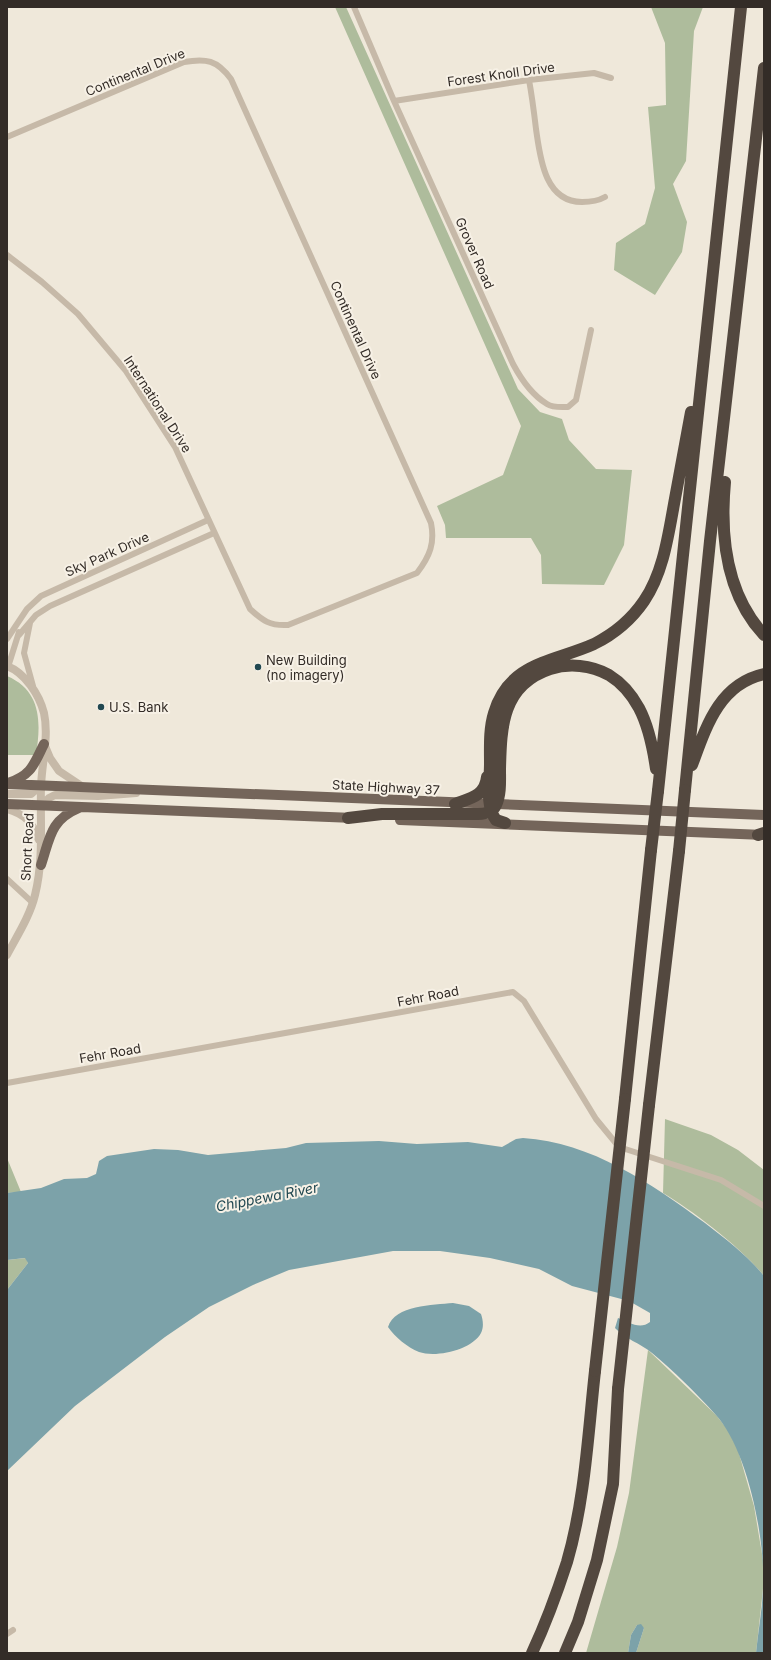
<svg xmlns="http://www.w3.org/2000/svg" width="771" height="1660" viewBox="0 0 771 1660" font-family="Inter,sans-serif">
<rect width="100%" height="100%" fill="#efe8da"/>
<!-- green -->
<path fill="#aebc9c" d="M335,7H346L518,389L540,412L562,419L569,440L596,469L632,470L624,545L604,585L542,584L541,555L531,538H446L445,525L437,506L503,475L521,426Z
M651,7H703L694,31L686,161L673,184L687,222L682,252L655,295L614,270L616,243L645,224L655,188L648,107L666,105L665,43Z
M7,676C42,691 41,723 36,755H7Z
M665,1119L711,1135L738,1150L764,1170V1276C743,1249 692,1210 663,1193Z
M7,1158L21,1192L7,1193Z
M26,1258L28,1263L7,1290V1260Z
M648,1350L716,1415L728,1430L738,1450L754,1506L763,1560V1589L756,1653H636L644,1628L637,1625L631,1635L628,1653H586L617,1547L629,1493Z"/>
<!-- water -->
<path fill="#7ca2a9" d="M523,1138C591,1142 652,1184 705,1223C726,1239 748,1256 764,1276V1653H756C758,1632 762,1611 763,1590C766,1542 748,1449 715,1414C696,1393 674,1371 652,1353C640,1343 625,1339 615,1328L618,1318C628,1322 640,1330 650,1322V1313L629,1301L572,1286L539,1269L490,1258L440,1251H393L289,1270L253,1285L209,1307L165,1337L75,1406L7,1471V1290L28,1263L25,1258L7,1260V1193L41,1188L64,1179L87,1178L96,1174L99,1161L107,1156L154,1149L178,1150L208,1155L286,1148L306,1143L379,1141L417,1144L468,1142L502,1147L516,1139Z
M453,1303L469,1306L481,1314C483,1320 484,1327 481,1333C472,1350 436,1358 419,1352C407,1347 395,1337 388,1327C395,1305 433,1305 453,1303Z
M641,1624L644,1628L636,1653H628L631,1635L637,1625Z"/>
<g fill="none" stroke-linecap="round" stroke-linejoin="round">
<!-- minor -->
<path stroke="#c6b9a8" stroke-width="6" d="M354,7L394,101L513,364C521,379 532,395 547,404C553,408 561,407 568,407L576,400L591,330
M529,80C532,96 534,112 536,129C540,156 544,202 582,202C590,202 598,201 605,197
M394,101L529,80L594,73L611,78
M7,137L184,62C206,58 217,60 231,79L431,523C435,543 430,556 417,573L288,625C270,626 263,621 250,609L175,447L126,371L78,314L42,282L7,255
M30,623L24,653L33,686
M19,635L36,615L50,606L214,533
M7,639L27,609L41,596L208,520
M8,667L19,632
M7,879L33,903
M7,1083L513,992L524,1001L596,1119L619,1147L721,1180L764,1206
M7,1634L13,1630"/>
<!-- tertiary -->
<path stroke="#c6b9a8" stroke-width="8" d="M7,666C25,673 39,694 44,713C49,736 42,762 41,786C40,822 44,859 35,895C30,916 17,936 7,955
M45,746L50,758L59,771L83,787
M7,794H31L41,785
M41,806L49,798L55,795L98,796L136,793
M7,809C24,814 33,822 39,840"/>
<!-- primary -->
<path stroke="#74655a" stroke-width="10" d="M8,783C32,775 34,764 44,744
M7,784L764,815
M7,804L354,818
M400,820L764,835
M41,865C50,838 50,820 79,808"/>
<!-- motorway -->
<path stroke="#53483f" stroke-width="12" d="M725,482C720,536 726,594 764,635
M692,765C706,727 719,684 764,674
M685,790L710,541L764,68
M658,791L741,7
M455,804C471,798 485,796 487,777
M348,818L382,814H478C486,814 493,812 496,805C501,794 500,781 500,769C501,727 502,685 550,669C569,663 591,665 609,675C622,683 632,695 639,708C649,727 653,748 656,769
M505,823L496,820C485,806 490,781 490,764C490,747 489,729 494,713C509,662 554,662 594,644C614,634 631,620 644,601C663,573 668,537 674,504C680,473 685,443 691,412
M758,835L764,833
M625,1099L651,850
M649,1105L679,851
M532,1653C546,1623 557,1593 567,1562C585,1500 588,1434 595,1371
M565,1653L578,1622L597,1560L613,1484L618,1389"/>
<!-- motorway-bridge -->
<path stroke="#53483f" stroke-width="12" d="M651,850L658,791
M679,851L685,790
M595,1371L625,1099
M618,1389L649,1105"/>
</g>
<!-- markers -->
<g fill="#214851" stroke="#f7f1e6" stroke-width="1.5">
<circle cx="258" cy="667" r="4"/>
<circle cx="101" cy="707" r="4"/>
</g>
<g text-anchor="middle" stroke-width="4" stroke-linejoin="round" paint-order="stroke">
<!-- street labels -->
<g font-size="13" fill="#332c27" stroke="#f7f1e6">
<text transform="translate(135 72) rotate(-22)" y="5">Continental Drive</text>
<text transform="translate(501 74) rotate(-8)" y="5">Forest Knoll Drive</text>
<text transform="translate(475 253) rotate(66)" y="5">Grover Road</text>
<text transform="translate(356 330) rotate(66)" y="5">Continental Drive</text>
<text transform="translate(158 404) rotate(57)" y="5">International Drive</text>
<text transform="translate(107 554) rotate(-24)" y="5">Sky Park Drive</text>
<text transform="translate(386 787) rotate(3)" y="5">State Highway 37</text>
<text transform="translate(27 847) rotate(-87)" y="5">Short Road</text>
<text transform="translate(428 996) rotate(-11)" y="5">Fehr Road</text>
<text transform="translate(110 1053) rotate(-10)" y="5">Fehr Road</text>
</g>
<!-- poi labels -->
<g font-size="13" fill="#332c27" stroke="#f7f1e6" text-anchor="start">
<text x="266" y="665">New Building<tspan x="266" dy="15">(no imagery)</tspan></text>
<text x="109" y="712">U.S. Bank</text>
</g>
<!-- water labels -->
<g font-size="14" font-style="italic" fill="#214851" stroke="#f7f1e6">
<text transform="translate(267 1197) rotate(-11)" y="5">Chippewa River</text>
</g>
</g>
<!-- border -->
<rect width="771" height="1660" fill="none" stroke="#332c27" stroke-width="16"/>
</svg>
